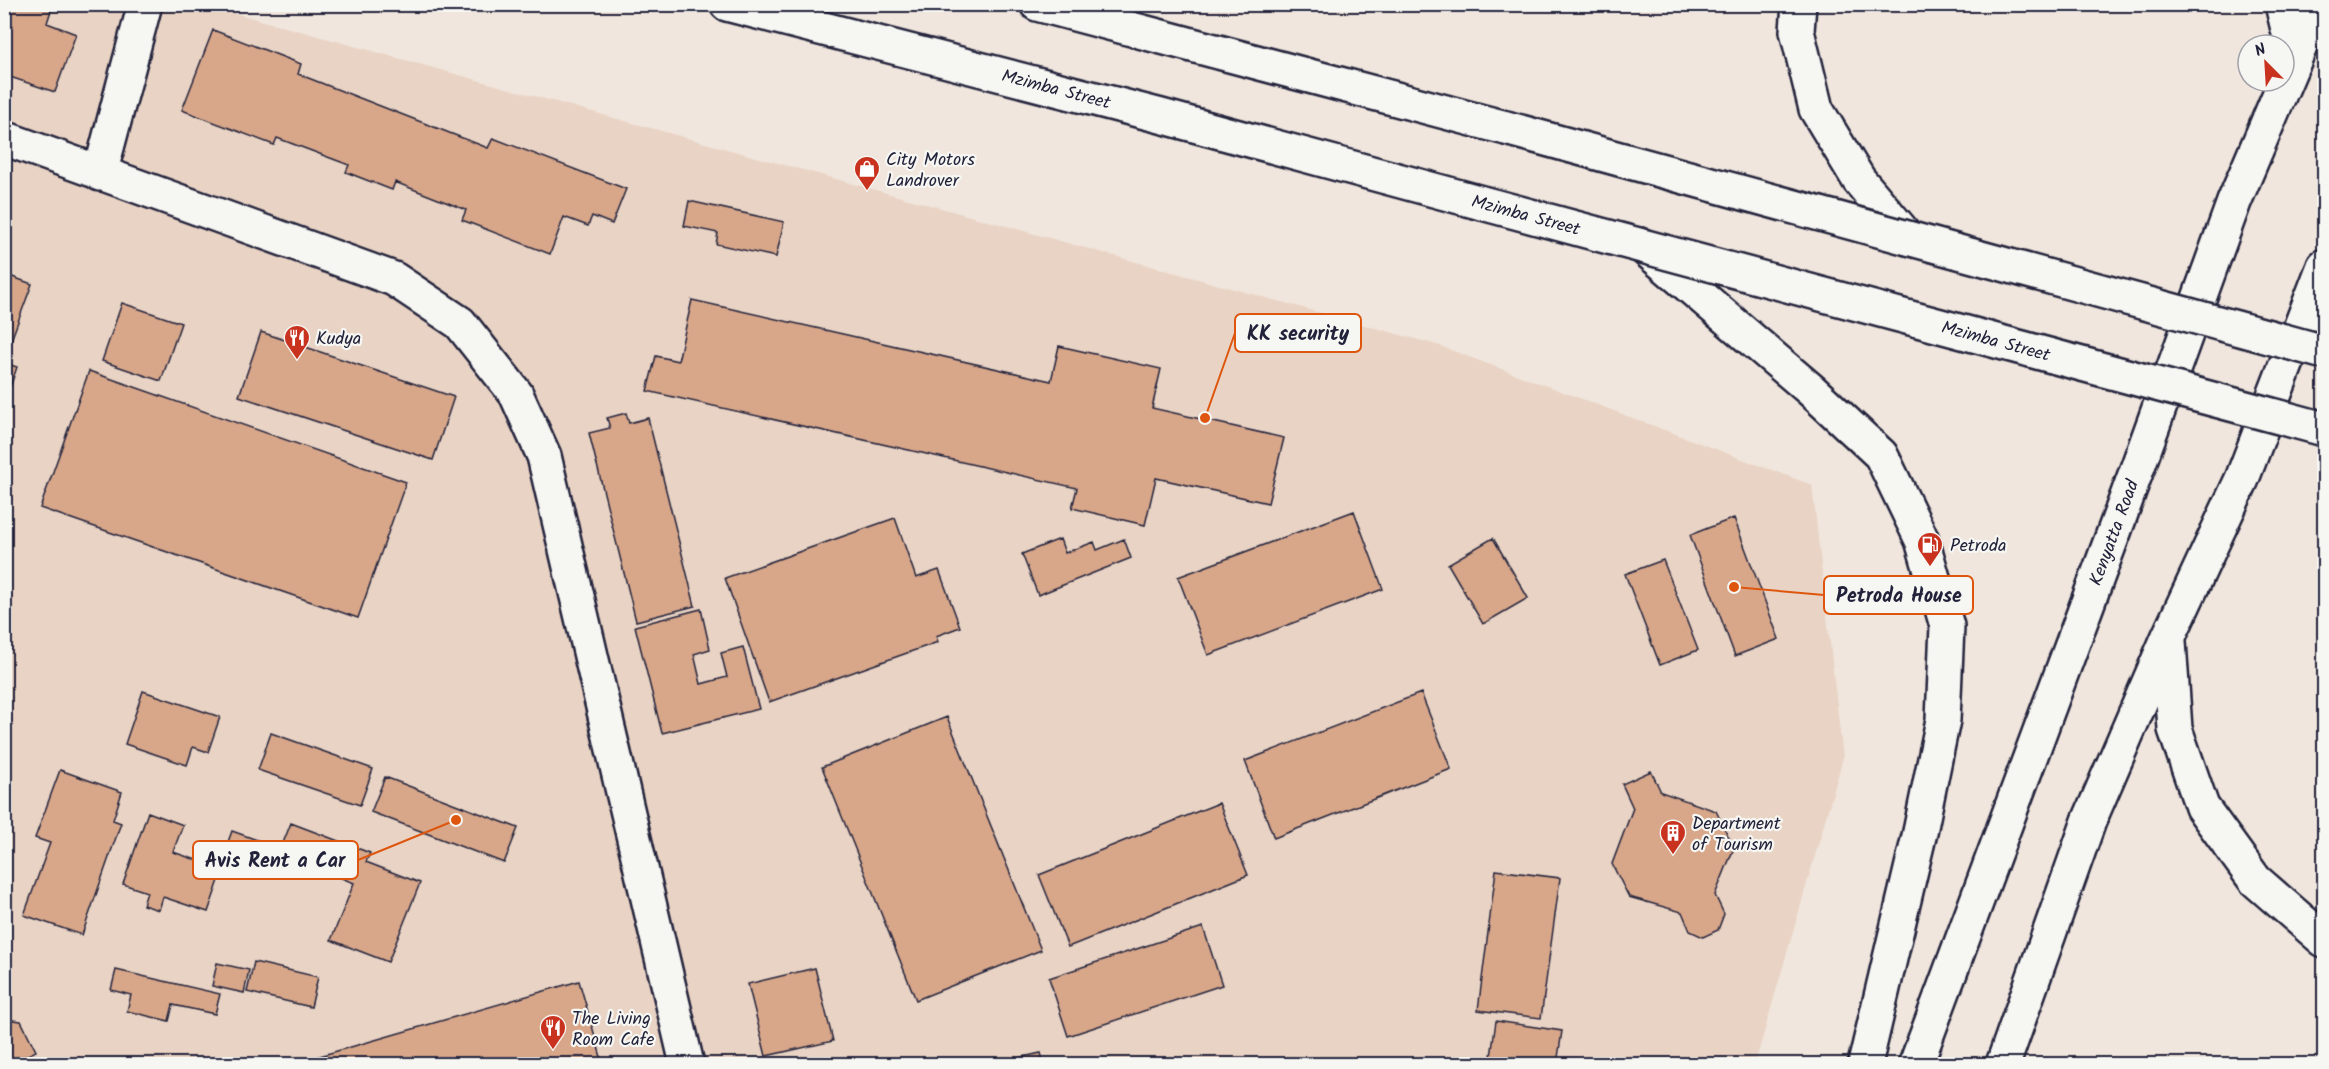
<svg xmlns="http://www.w3.org/2000/svg" width="2329" height="1069" viewBox="0 0 2329 1069" font-family="Kalam,sans-serif">
<rect width="100%" height="100%" fill="#f0e6dd"/>
<filter id="ink" filterUnits="userSpaceOnUse"><feTurbulence type="fractalNoise" baseFrequency=".0167" numOctaves="2"/><feDisplacementMap in="SourceGraphic" scale="12" xChannelSelector="R" yChannelSelector="G"/><feConvolveMatrix kernelMatrix="1 2 1 2 8 2 1 2 1" color-interpolation-filters="sRGB"/></filter>
<g filter="url(#ink)">
<!-- built -->
<path fill="#e9d3c4" d="M5,5H205L1437,345L1812,485L1843,758L1755,1064H5Z"/>
<!-- building -->
<path fill="#d8a78a" stroke="#22223b" stroke-width="1.5" d="M4,4H53L47,23L76,34L55,92L4,75Z
M213,30L301,64L298,74L488,148L493,138L626,189L612,224L592,216L588,226L564,217L550,254L462,220L466,210L395,182L392,190L346,172L349,165L277,138L274,145L182,110Z
M689,201L784,222L776,257L716,244L718,233L684,226Z
M4,274L32,284L10,343L4,341Z
M692,300L1051,381L1059,346L1161,369L1152,408L1284,438L1268,503L1156,478L1145,525L1072,508L1077,488L647,391L656,356L678,361Z
M122,303L181,323L161,381L102,361Z
M261,332L454,397L433,460L239,396Z
M4,363L17,367L4,405Z
M89,371L406,482L358,618L40,508Z
M626,413L629,423L648,418L695,606L636,621L589,433L610,428L607,418Z
M1354,511L1383,589L1208,655L1178,577Z
M895,518L916,578L939,570L960,627L936,636L938,642L769,702L725,578Z
M1734,518L1779,639L1735,656L1690,535Z
M1493,538L1528,598L1483,624L1448,564Z
M1060,539L1065,553L1094,542L1097,550L1124,539L1131,558L1038,595L1022,554Z
M1663,560L1698,650L1660,665L1625,574Z
M701,609L710,649L694,654L701,684L727,677L721,653L743,647L759,709L662,733L635,626Z
M143,691L220,717L208,752L193,747L187,765L125,744Z
M1421,693L1451,769L1274,838L1245,761Z
M947,717L1041,950L916,1000L822,767Z
M271,733L373,769L360,805L258,770Z
M60,770L122,792L113,820L121,823L82,935L24,915L50,843L35,838Z
M1651,771L1661,792L1716,811L1734,848L1715,895L1724,914L1718,930L1703,937L1690,931L1682,912L1629,897L1612,864L1633,808L1622,784Z
M385,777L518,828L504,863L371,812Z
M1219,803L1248,875L1068,947L1039,875Z
M148,812L183,825L173,852L223,869L208,912L163,897L159,910L143,905L147,892L123,884Z
M291,823L370,853L366,862L420,883L388,962L331,940L354,883L279,853Z
M232,831L260,841L252,863L224,853Z
M1496,870L1560,878L1541,1018L1478,1010Z
M1203,927L1222,985L1068,1036L1049,978Z
M254,962L318,977L311,1007L247,992Z
M217,963L249,970L244,993L212,986Z
M815,968L833,1041L766,1056L748,984Z
M116,970L220,994L215,1014L173,1005L169,1021L127,1011L131,995L111,990Z
M579,981L603,1064H292Z
M4,1019L21,1021L36,1051L10,1064H4Z
M1496,1021L1562,1031L1557,1064H1490Z
M1041,1053L1044,1064H990Z"/>
<g fill="none" stroke-linecap="round" stroke-linejoin="round">
<defs>
<path id="street" d="M4,138L394,279L460,323L516,394L544,456L687,1064
M100,174L145,4"/>
<g id="secondary">
<path id="s1" d="M727,4L1161,116L1482,203"/>
<path d="M1037,4L1506,128"/>
<path d="M1799,4L1797,31L1816,109L1859,180L1908,238"/>
<path d="M2282,4L2295,59"/>
<path d="M1641,245L1811,390L1881,455L1922,540L1947,626L1943,720L1920,832L1865,1064"/>
<path d="M2169,642L2175,729L2202,807L2255,880L2324,940"/>
<path id="s2" d="M1916,1064L2120,516L2234,202L2318,4"/>
<path d="M2003,1064L2089,821L2168,638L2242,479L2324,266"/>
</g>
</defs>
<!-- street casing -->
<use href="#street" stroke="#22223b" stroke-width="38"/>
<!-- secondary casing -->
<use href="#secondary" stroke="#22223b" stroke-width="38"/>
<!-- street -->
<use href="#street" stroke="#f6f6f2" stroke-width="33"/>
<!-- secondary -->
<use href="#secondary" stroke="#f6f6f2" stroke-width="33"/>
<defs>
<g id="secondary-bridge">
<path d="M1506,128L2324,352"/>
<path id="s3" d="M1482,203L2324,429"/>
</g>
</defs>
<!-- secondary-bridge casing -->
<use href="#secondary-bridge" stroke="#22223b" stroke-width="38" stroke-linecap="butt"/>
<!-- secondary-bridge -->
<use href="#secondary-bridge" stroke="#f6f6f2" stroke-width="33"/>
</g>
</g>
<!-- icons -->
<defs>
<symbol id="shop-pin" viewBox="-11 -11 22 30"><path d="M0 17L-7.5 6A9.5 9.5 0 1 1 7.5 6Z" fill="#c8321e" stroke="#f6f6f2"/><path d="M-5-2.5h2.3a2.7 3.5 0 0 1 5.4 0H5L5.5 6h-11ZM-1.5-2.5h3a1.5 2.3 0 0 0-3 0Z" fill="#fff"/></symbol>
<symbol id="restaurant-pin" viewBox="-11 -11 22 30"><path d="M0 17L-7.5 6A9.5 9.5 0 1 1 7.5 6Z" fill="#c8321e" stroke="#f6f6f2"/><path d="M-5-6h1v4h1v-4h1v4h1v-4h1v5L-1.5 .5V6h-2V.5L-5-1ZM5-6V6H3V1.5H1.5Q1.5-4 5-6Z" fill="#fff"/></symbol>
<symbol id="fuel-pin" viewBox="-11 -11 22 30"><path d="M0 17L-7.5 6A9.5 9.5 0 1 1 7.5 6Z" fill="#c8321e" stroke="#f6f6f2"/><path d="M-5.5-6h7V0h2V4h1.3V-2.5L3-4.5l.8-.8L6-3V5H2.5V1h-1V6h-7ZM-4.2-4.7v3.2H.2V-4.7Z" fill="#fff"/></symbol>
<symbol id="building-pin" viewBox="-11 -11 22 30"><path d="M0 17L-7.5 6A9.5 9.5 0 1 1 7.5 6Z" fill="#c8321e" stroke="#f6f6f2"/><path d="M-4-6H4V6H1V3H-1V6H-4ZM-2.5-4.3h1.7v1.8h-1.7ZM.8-4.3h1.7v1.8H.8ZM-2.5-1h1.7V.8h-1.7ZM.8-1h1.7V.8H.8Z" fill="#fff"/></symbol>
</defs>
<g fill-rule="evenodd">
<use href="#shop-pin" x="852" y="154" width="30" height="40"/>
<use href="#restaurant-pin" x="282" y="323" width="30" height="40"/>
<use href="#fuel-pin" x="1915" y="530" width="30" height="40"/>
<use href="#building-pin" x="1658" y="818" width="30" height="40"/>
<use href="#restaurant-pin" x="538" y="1013" width="30" height="40"/>
</g>
<g text-anchor="middle" stroke-width="4.5" stroke-linejoin="round" paint-order="stroke">
<!-- street labels -->
<g font-size="18" fill="#22223b" stroke="#f6f6f2">
<text dy="6" stroke="none"><textPath href="#s1" startOffset="340">Mzimba Street</textPath></text>
<text transform="translate(1526 215) rotate(15)" y="6">Mzimba Street</text>
<text dy="6" stroke="none"><textPath href="#s3" startOffset="532">Mzimba Street</textPath></text>
<text dy="6" stroke="none"><textPath href="#s2" startOffset="567">Kenyatta Road</textPath></text>
</g>
<!-- poi labels -->
<g font-size="18" fill="#22223b" stroke="#f6f6f2" text-anchor="start">
<text x="886" y="165">City Motors<tspan x="886" dy="21">Landrover</tspan></text>
<text x="316" y="344">Kudya</text>
<text x="1950" y="551">Petroda</text>
<text x="1692" y="829">Department<tspan x="1692" dy="21">of Tourism</tspan></text>
<text x="572" y="1024">The Living<tspan x="572" dy="21">Room Cafe</tspan></text>
</g>
</g>
<!-- callouts -->
<path fill="none" stroke="#de560e" stroke-width="2" d="M1205 418L1235 333M1734 587L1824 595M456 820L358 860"/>
<g fill="#de560e" stroke="#f6f6f2" stroke-width="2">
<circle cx="1205" cy="418" r="6"/>
<circle cx="1734" cy="587" r="6"/>
<circle cx="456" cy="820" r="6"/>
</g>
<g fill="#f6f6f2" stroke="#de560e" stroke-width="2">
<rect x="1235" y="314" width="126" height="38" rx="6"/>
<rect x="1824" y="576" width="149" height="38" rx="6"/>
<rect x="193" y="841" width="165" height="38" rx="6"/>
</g>
<g font-size="20" text-anchor="middle" font-weight="bold" fill="#22223b">
<text x="1298" y="340">KK security</text>
<text x="1899" y="602">Petroda House</text>
<text x="275" y="867">Avis Rent a Car</text>
</g>
<!-- margin -->
<rect width="2329" height="1069" fill="none" stroke="#f6f6f2" stroke-width="24"/>
<rect x="12" y="12" width="2305" height="1045" fill="none" stroke="#22223b" stroke-width="2" filter="url(#ink)"/>
<!-- north arrow -->
<g transform="translate(2266 63) rotate(336)"><circle r="28" fill="#f6f6f2" stroke="#a1a1a9" stroke-width="1.5"/>
<path d="M0-4.5L10 22L0 15L-10 22Z" fill="#c8321e"/>
<text y="-9" font-size="16" font-weight="bold" text-anchor="middle" fill="#22223b">N</text>
</g>
</svg>
